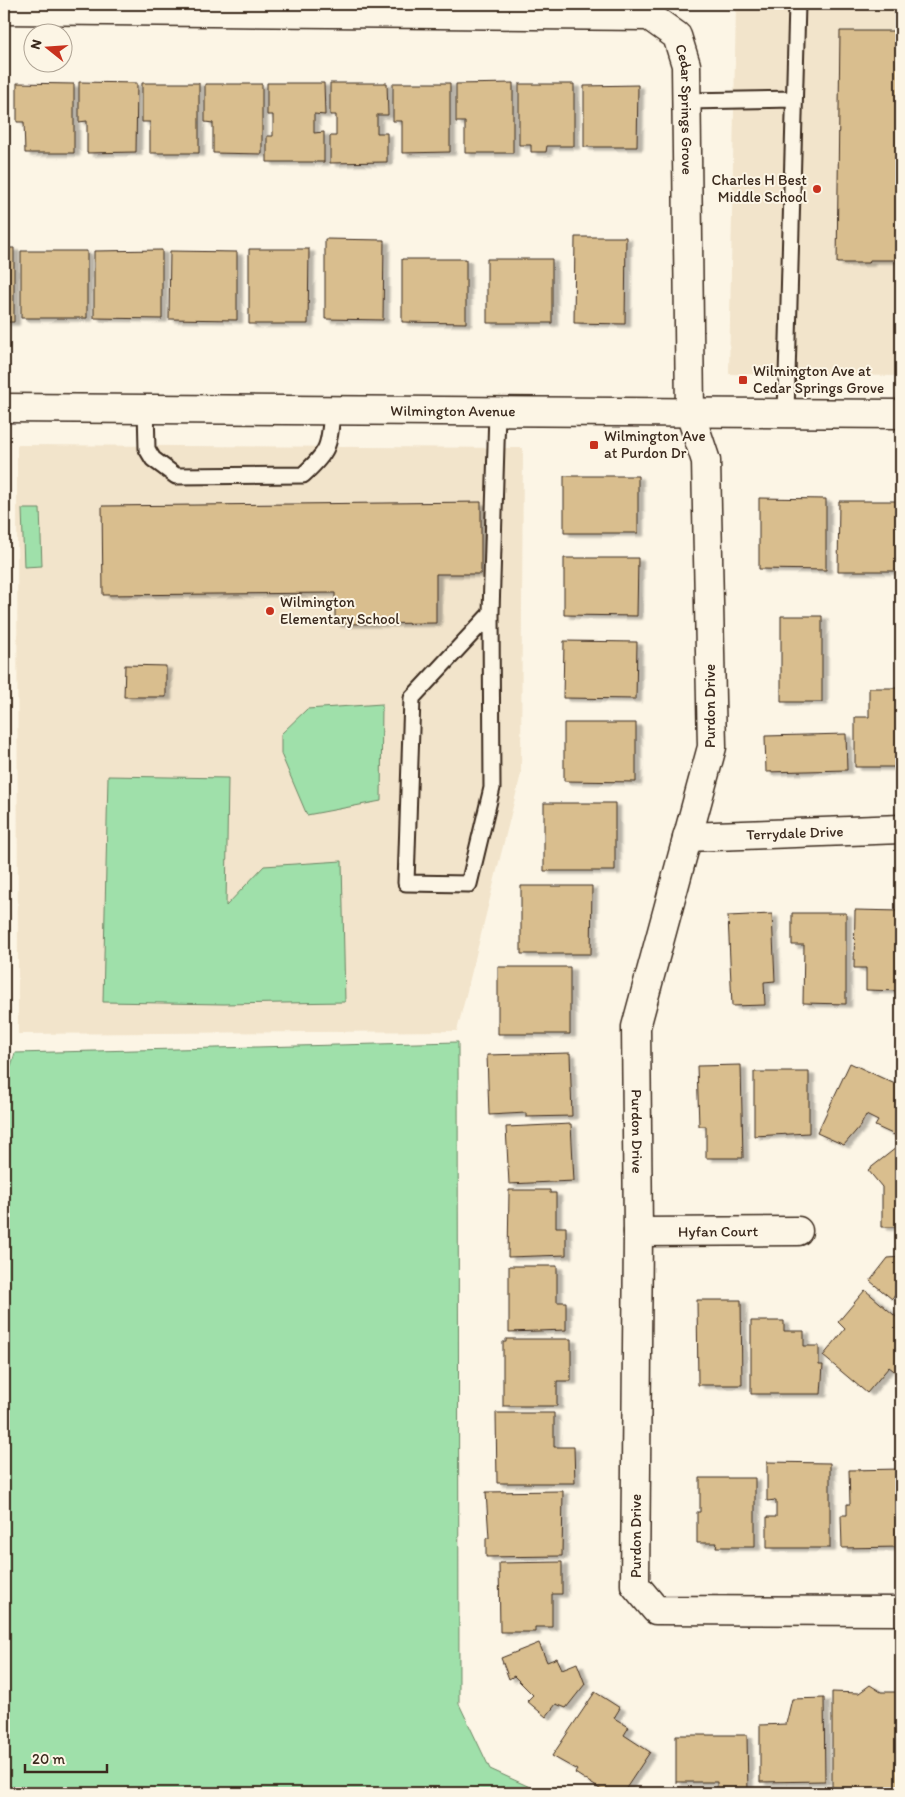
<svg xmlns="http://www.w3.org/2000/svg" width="905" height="1797" viewBox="0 0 905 1797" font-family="Itim,sans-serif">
<defs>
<filter id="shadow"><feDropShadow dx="5.5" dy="3" stdDeviation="1" flood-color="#0004"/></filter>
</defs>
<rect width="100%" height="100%" fill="#fcf5e5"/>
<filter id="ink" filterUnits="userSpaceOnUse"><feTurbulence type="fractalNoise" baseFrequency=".02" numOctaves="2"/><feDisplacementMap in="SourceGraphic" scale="10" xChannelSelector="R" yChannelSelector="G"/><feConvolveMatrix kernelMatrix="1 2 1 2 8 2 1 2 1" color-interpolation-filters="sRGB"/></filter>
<g filter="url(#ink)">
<!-- built -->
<path fill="#f2e4cb" d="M736,4H901V376L729,374Z
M17,445L523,448L521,774L457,1031L18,1034Z"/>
<!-- green -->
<path fill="#9fe0aa" stroke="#6d8564" d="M22,509H40L42,566L24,567Z
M382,704L381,801L307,815L281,754V734L307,709Z
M108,776L228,778L226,906L264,866L342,861L345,1002L224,1004L103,1002Z
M458,1042L459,1704L490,1769L543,1793H4V1089L15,1053Z"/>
<!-- building -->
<path fill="#d9be8e" stroke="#3b2a1e" filter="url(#shadow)" d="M840,31H901V260H870L869,263H837Z
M79,82L137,83L136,152L87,153V121L79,122Z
M17,83L74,84V153H25L24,122H17Z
M142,83H199V153H150V122H142Z
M267,83H324L325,115L314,114V133L324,132V162H267V136H273V115H267Z
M330,83H387L388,115H377V133H387V162L330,163V136H336V115H330Z
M393,83H450V152L402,153V121H393Z
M513,83V153H465V122H456V84Z
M205,84H262V154L213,153V123L205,122Z
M519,84H574V146H547L546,152H531V145H519Z
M638,85L637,147H584V86Z
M575,237H626L625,324L574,323Z
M325,239L384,240L383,320L325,319Z
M4,248H14V322H4Z
M249,249H309L308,324H249Z
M162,250V319L94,318V251Z
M21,251H87V318H21Z
M170,251L237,252V320L169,319Z
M402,259H466V323L402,322Z
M487,259H552V323H487Z
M564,476H638V533H564Z
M759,498L826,499V570L759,569Z
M839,501H901V571H838Z
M481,502V574H436V623L335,624V593L103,595L102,506Z
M564,558H638L637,616L564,615Z
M781,616H822V702H781Z
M564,641L637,642L636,699L563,698Z
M125,665L166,666V697H124Z
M869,688H901V767H855V717H869Z
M564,723H636V782L564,781Z
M846,734L847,770L766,772L765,736Z
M544,803H615V871H544Z
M521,886H592L591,954H521Z
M855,910L901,911V991L866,990V968H854Z
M792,913H846V1004L803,1003L804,945H792Z
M772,914L775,981L764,982L765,1005L732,1006L728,916Z
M498,967H570V1034H498Z
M570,1053L572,1116L526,1117V1113L489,1115L487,1055Z
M850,1063L895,1084L901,1072V1132L899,1137L875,1126L878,1121L866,1115L861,1125L844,1145L817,1133Z
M741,1065L743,1158H706V1126H699L697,1066Z
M754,1072H809V1133L754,1136Z
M571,1124L574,1181L509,1184L506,1127Z
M901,1144V1227H882V1187L868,1170Z
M509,1190H550V1193H556V1227H566V1255L508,1257Z
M901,1257V1296L897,1293L892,1299L870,1281L888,1258Z
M509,1266H557V1302H566V1330L509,1332Z
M865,1290L901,1321V1370L898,1374L889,1367L867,1393L823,1356L845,1329L838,1322Z
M697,1300H741L742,1385H698Z
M751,1321H784V1331H804V1346H819V1365H823L821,1394H751Z
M506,1339H571V1381H557V1406H503V1342H506Z
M496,1413H554V1447H574L575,1483H497Z
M767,1462L830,1463V1548H767V1517H776V1500L767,1501Z
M901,1469V1547L842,1548L841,1515H847V1504H850L849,1470Z
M700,1478H755V1547H716L717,1543H697V1512H700Z
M563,1491L562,1556L486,1557V1538H489L486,1492Z
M562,1562V1594H552V1627H535V1632H500L499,1563Z
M539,1643L547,1662L557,1658L562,1669L577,1663L585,1684L566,1708L556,1704L546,1717L527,1701L533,1695L514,1676L509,1679L501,1658Z
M870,1685L881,1692H901V1793L832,1792V1692L859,1693Z
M595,1692L620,1708L614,1718L629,1727L624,1735L650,1752L623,1793H606L575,1773L577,1770L552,1756Z
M824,1698L825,1781L760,1782V1725L786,1724L792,1699Z
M676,1735H747L748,1793H717V1782H676Z"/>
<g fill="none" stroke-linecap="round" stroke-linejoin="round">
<defs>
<path id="lane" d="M686,101L794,99
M146,409L147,449L153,459L176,476L303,475C330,450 329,446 332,411
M786,414L797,4
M491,613L412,698L406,883L469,884L492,788L491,613L497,412"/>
<g id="street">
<path id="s1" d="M4,10L649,16L677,36L686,65L690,413L706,461L712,747L636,1027L638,1232L635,1585L656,1610L901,1611"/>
<path id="s2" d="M4,408L901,414"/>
<path id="s3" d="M687,837L901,829"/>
<path id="s4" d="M638,1232L798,1231"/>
</g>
</defs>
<!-- lane casing -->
<use href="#lane" stroke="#3b2a1e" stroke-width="19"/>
<!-- street casing -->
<use href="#street" stroke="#3b2a1e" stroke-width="31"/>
<!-- lane -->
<use href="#lane" stroke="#fcf5e5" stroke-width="15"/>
<!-- street -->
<use href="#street" stroke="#fcf5e5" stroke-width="28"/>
</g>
</g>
<!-- markers -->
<g fill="#c8321e" stroke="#fcf5e5" stroke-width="2">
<circle cx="817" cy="189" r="5"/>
<rect x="738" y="375" width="10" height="10" rx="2.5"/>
<rect x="589" y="440" width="10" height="10" rx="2.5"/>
<circle cx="270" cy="611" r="5"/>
</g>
<g text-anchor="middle" stroke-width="4" stroke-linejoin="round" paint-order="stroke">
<!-- street labels -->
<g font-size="15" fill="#3b2a1e" stroke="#fcf5e5">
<text dy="5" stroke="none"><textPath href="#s1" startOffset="754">Cedar Springs Grove</textPath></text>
<text dy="5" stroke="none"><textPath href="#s2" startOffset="449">Wilmington Avenue</textPath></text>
<text transform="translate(710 706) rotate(-90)" y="5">Purdon Drive</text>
<text dy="5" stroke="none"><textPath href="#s3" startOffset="108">Terrydale Drive</textPath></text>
<text dy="5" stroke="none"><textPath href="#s1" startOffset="1789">Purdon Drive</textPath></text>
<text dy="5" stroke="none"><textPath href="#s4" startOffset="80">Hyfan Court</textPath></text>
<text transform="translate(636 1536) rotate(-90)" y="5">Purdon Drive</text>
</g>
<!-- poi labels -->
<g font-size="15" fill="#3b2a1e" stroke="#fcf5e5" text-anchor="start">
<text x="807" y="185" text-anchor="end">Charles H Best<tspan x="807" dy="17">Middle School</tspan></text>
<text x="753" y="376">Wilmington Ave at<tspan x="753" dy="17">Cedar Springs Grove</tspan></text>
<text x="604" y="441">Wilmington Ave<tspan x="604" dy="17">at Purdon Dr</tspan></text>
<text x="280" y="607">Wilmington<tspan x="280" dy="17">Elementary School</tspan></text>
</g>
</g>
<!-- margin -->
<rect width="905" height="1797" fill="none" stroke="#fcf5e5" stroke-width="20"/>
<rect x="10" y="10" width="885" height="1777" fill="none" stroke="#3b2a1e" stroke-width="2" filter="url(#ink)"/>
<!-- north arrow -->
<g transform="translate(48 48) rotate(287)"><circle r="24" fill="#fcf5e5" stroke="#afa495"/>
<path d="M0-4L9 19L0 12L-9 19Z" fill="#c8321e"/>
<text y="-8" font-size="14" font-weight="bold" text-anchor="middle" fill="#3b2a1e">N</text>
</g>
<!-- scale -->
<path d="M25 1764v8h82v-8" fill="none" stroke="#3b2a1e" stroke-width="2.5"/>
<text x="32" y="1764" font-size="15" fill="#3b2a1e" stroke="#fcf5e5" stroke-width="4" paint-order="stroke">20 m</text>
</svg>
